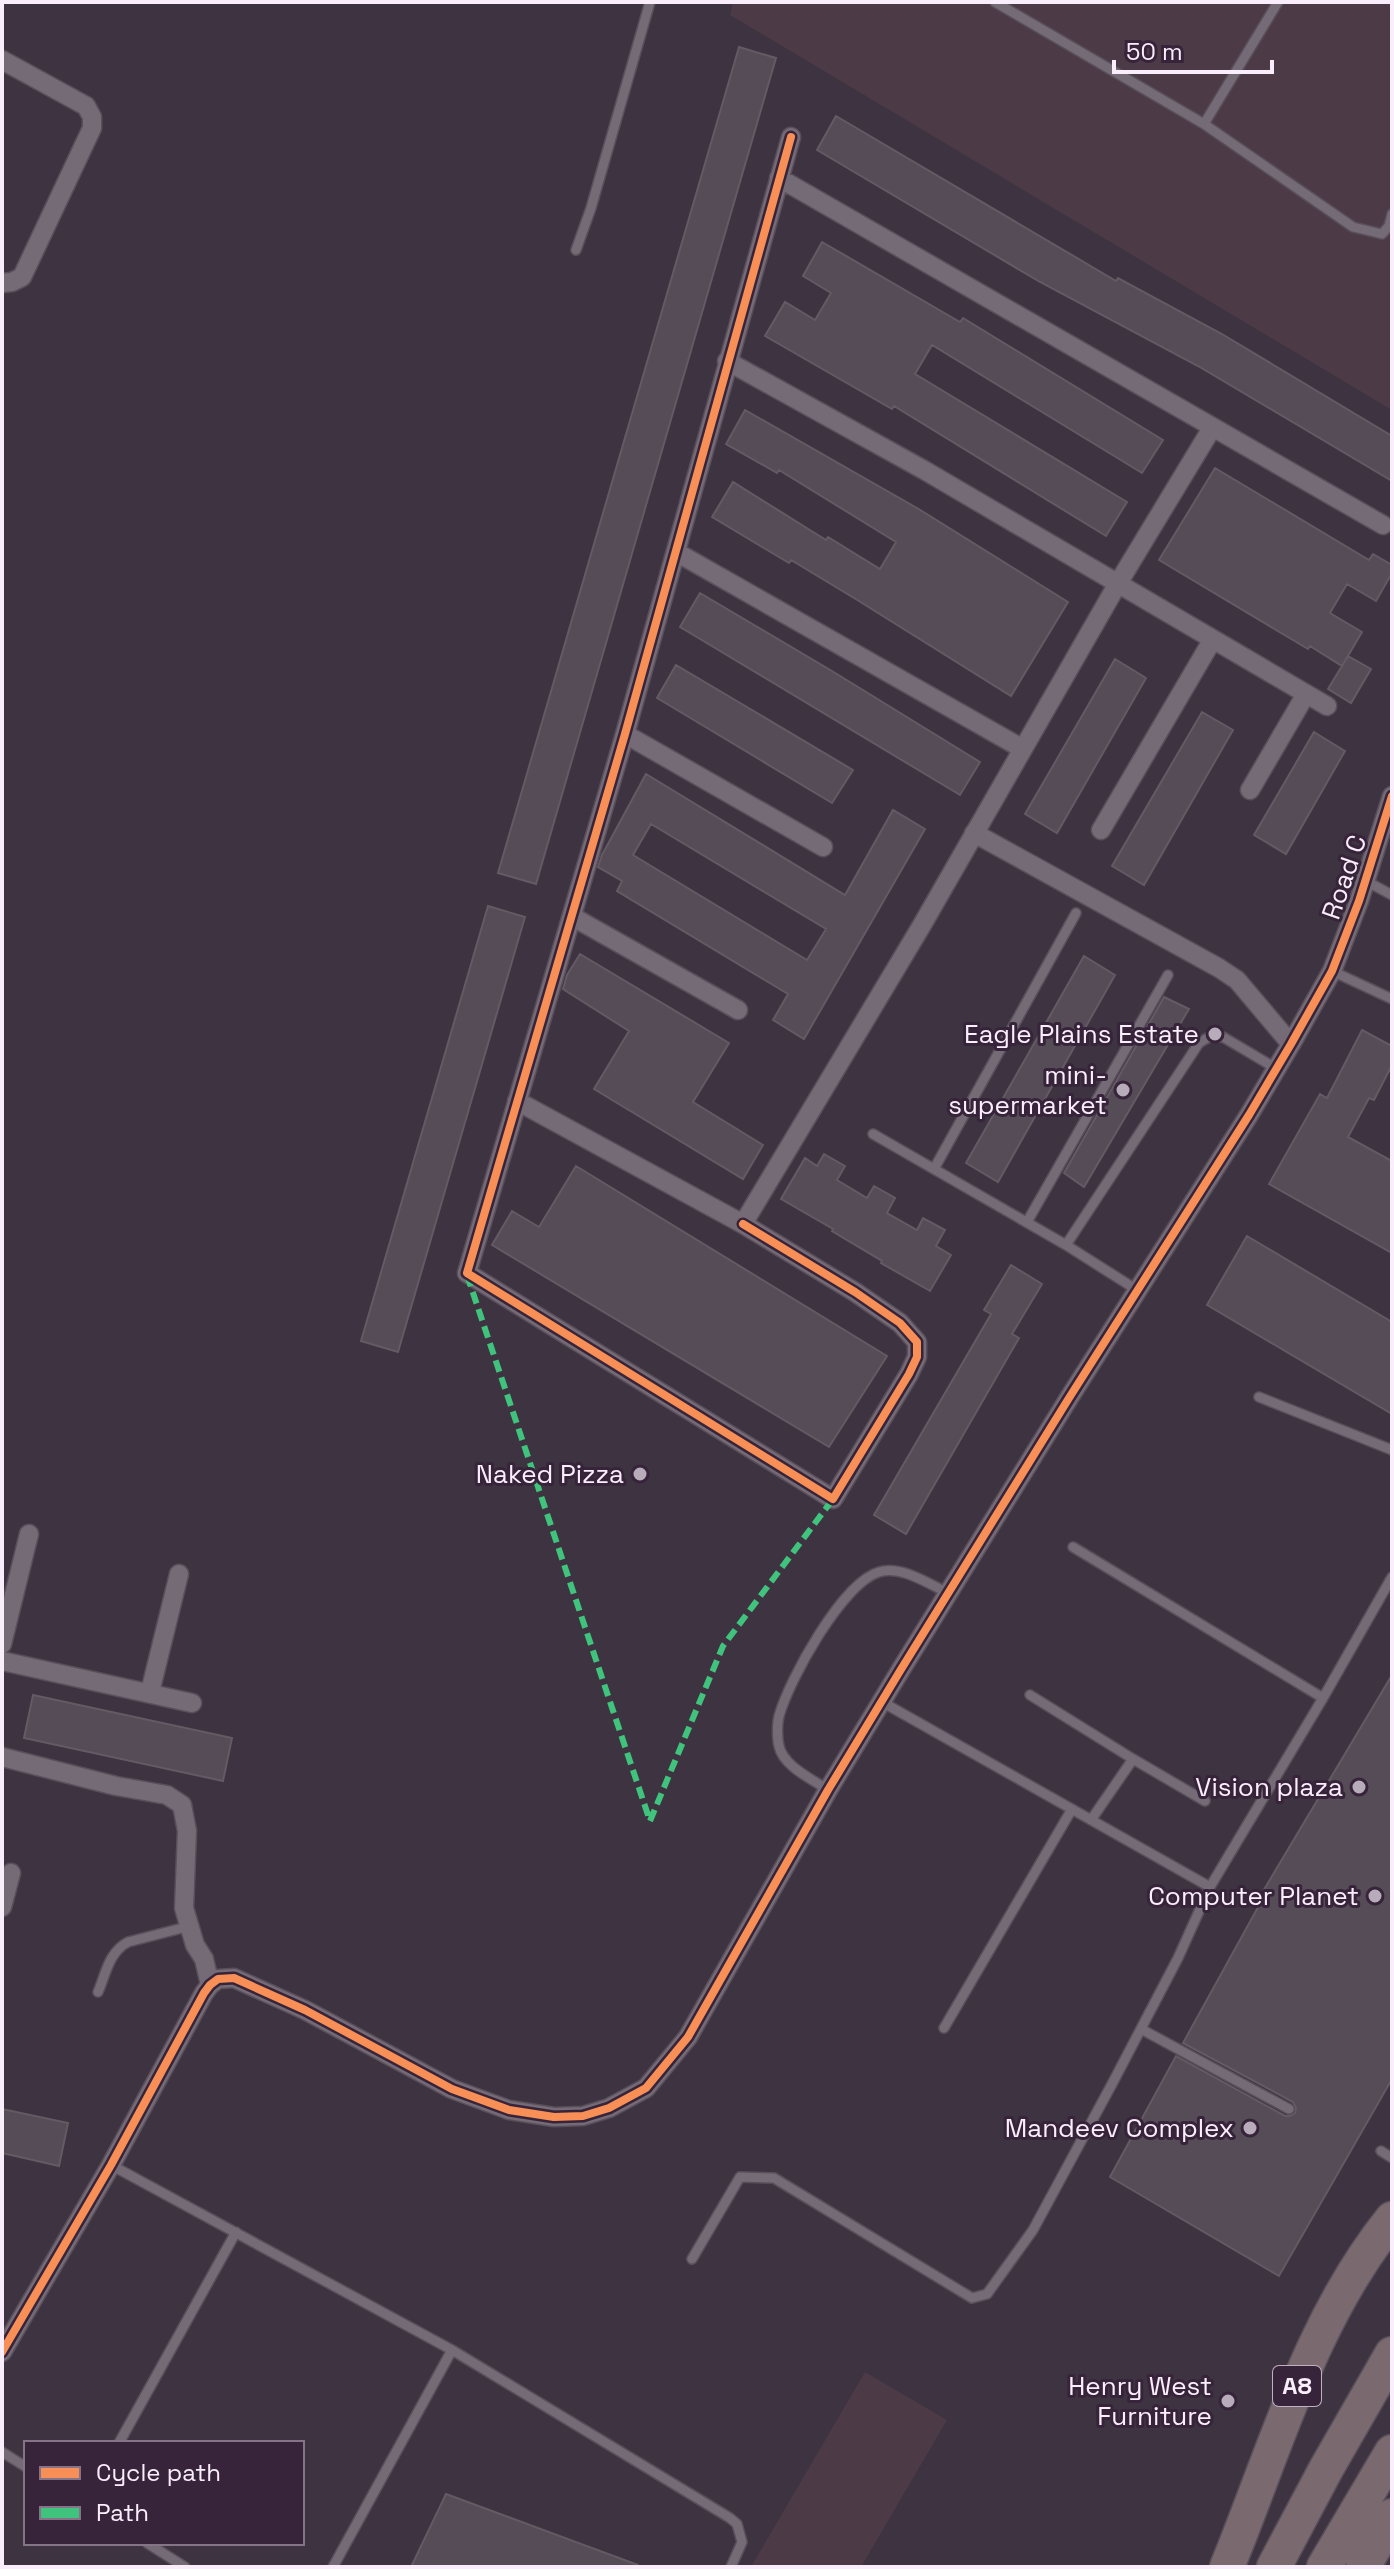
<svg xmlns="http://www.w3.org/2000/svg" width="1394" height="2569" viewBox="0 0 1394 2569" font-family="'Space Grotesk',sans-serif">
<rect width="100%" height="100%" fill="#3e3340"/>
<!-- industrial -->
<path fill="#4c3b47" d="M733,2H1392V410L730,15Z
M865,2372L947,2420L861,2567H751Z"/>
<!-- building -->
<path fill="#564c57" stroke="#635a64" stroke-width="2" fill-rule="evenodd" d="M739,47L776,58L536,884L498,873Z
M836,116L1116,281L1118,278L1222,334L1392,436V481L1198,366L1040,282L817,150Z
M822,242L960,322L963,318L1163,440L1142,473L932,345L915,374L1127,502L1106,536L894,406L892,409L765,336L785,302L815,320L831,293L803,276Z
M745,410L917,508L1068,602L1011,696L854,598L791,560L789,563L712,517L733,482L826,540L828,537L880,569L896,542L779,470L777,473L726,444Z
M1215,468L1369,560L1373,554L1392,565V573L1376,601L1347,584L1330,613L1362,632L1342,666L1310,646L1308,649L1159,560Z
M700,593L832,671L980,762L960,795L680,627Z
M1348,656L1371,669L1351,703L1328,689Z
M1115,659L1146,678L1057,833L1025,814Z
M676,665L853,770L832,803L657,698Z
M1202,712L1233,730L1144,885L1112,866Z
M1314,732L1345,751L1286,854L1254,835Z
M646,774L845,895L893,810L925,829L804,1039L773,1020L788,994L617,891L622,881L598,867L602,855ZM651,824L826,929L807,960L633,855Z
M488,906L525,917L398,1352L361,1341Z
M580,954L729,1043L693,1102L763,1145L743,1179L594,1089L629,1031L563,989L567,975Z
M1084,956L1115,975L998,1182L966,1163Z
M1164,997L1189,1009L1084,1187L1064,1173Z
M1362,1030L1392,1046V1065L1374,1100L1369,1098L1348,1137L1392,1161V1253L1269,1184L1320,1094L1327,1098Z
M824,1154L845,1166L837,1180L867,1198L874,1186L895,1198L887,1213L917,1230L923,1218L945,1230L936,1246L951,1255L930,1291L881,1263L882,1261L832,1231L833,1229L781,1199L805,1158L817,1166Z
M576,1166L887,1356L829,1447L492,1245L512,1211L539,1227Z
M1247,1236L1392,1322V1414L1207,1305Z
M1011,1265L1042,1284L1012,1334L1019,1338L906,1534L874,1515L991,1314L984,1310Z
M1392,1675V2079L1279,2276L1110,2177L1176,2056L1285,2116H1290L1295,2113L1296,2108L1293,2102L1183,2043L1262,1900L1259,1898Z
M33,1695L232,1738L223,1781L24,1738Z
M2,2109L68,2123L59,2166L2,2153Z
M446,2494L638,2565V2567H411Z"/>
<g fill="none" stroke-linecap="round" stroke-linejoin="round">
<defs>
<path id="lane" d="M995,2L1204,124L1353,227L1382,234L1389,226L1392,214
M1204,124L1278,2
M576,250L591,208L650,2
M1366,881L1392,895
M1332,971L1392,999
M873,1134L1066,1245L1137,1290
M934,1169L1076,913
M1027,1222L1168,975
M1066,1245L1199,1043L1209,1037H1223L1277,1069
M1259,1397L1392,1450
M1073,1547L1323,1698
M1030,1695L1133,1759L1205,1801
M882,1702L1210,1887
M828,1790C812,1779 783,1766 779,1746C777,1738 777,1724 779,1716C789,1680 842,1583 879,1572C901,1565 929,1584 948,1593
M1091,1820L1133,1759
M98,1992C106,1973 109,1952 128,1942L190,1926
M944,2028L1072,1809
M1141,2029L1289,2109
M1381,2151L1392,2158
M111,2165L452,2350L730,2518L737,2524L742,2542L731,2567
M692,2259L740,2177L774,2178L972,2298L987,2294L1033,2230L1112,2084L1178,1958L1210,1887L1323,1698L1392,1577
M119,2443L236,2232
M2,2452L26,2467
M147,2543L185,2567
M333,2567L452,2350"/>
<path id="street" d="M2,60L86,106L92,117V128L22,277L12,282L2,283
M779,178L1383,525
M727,361L924,470L1327,706
M676,552L1023,749
M625,734L823,847
M1250,790L1306,694
M1101,830L1213,639
M974,833L1219,968L1237,980L1291,1044
M573,917L738,1010
M517,1101L743,1224L922,925L1117,585L1212,428
M743,1224L855,1292L900,1323L917,1342V1357L909,1374L833,1499L467,1273L625,734L791,137
M2,1644L29,1534
M2,1661L192,1703
M150,1692L179,1574
M2,1757L116,1786L167,1795L182,1805L187,1831L184,1908L195,1945L204,1959L210,1985
M2,1907L11,1873
M2,2352L111,2165L204,1993L210,1985L218,1979L234,1978L305,2010L452,2089L509,2110L554,2117L583,2116L609,2108L646,2088L688,2037L828,1790L900,1671L1069,1398L1249,1115L1291,1044L1332,971L1359,901L1392,796"/>
<path id="highway" d="M1227,2567C1276,2448 1310,2321 1392,2219
M1274,2567L1326,2469L1392,2354
M1324,2567L1392,2452
M1363,2567L1392,2516"/>
</defs>
<!-- lane casing -->
<use href="#lane" stroke="#584f5a" stroke-width="12"/>
<!-- street casing -->
<use href="#street" stroke="#584f5a" stroke-width="21"/>
<!-- highway casing -->
<use href="#highway" stroke="#584f5a" stroke-width="37"/>
<!-- lane -->
<use href="#lane" stroke="#746b76" stroke-width="9"/>
<!-- street -->
<use href="#street" stroke="#746b76" stroke-width="18"/>
<!-- highway -->
<use href="#highway" stroke="#7a696f" stroke-width="34"/>
<!-- quiet -->
<path stroke="#40c37c" stroke-width="6" stroke-dasharray="12 6" stroke-linecap="butt" d="M467,1275L650,1821
M650,1821L723,1646L833,1499"/>
<defs>
<path id="cycleway" d="M743,1224L855,1292L900,1323L917,1342V1357L909,1374L833,1499L467,1273L625,734L791,137
M2,2352L111,2165L204,1993L210,1985L218,1979L234,1978L305,2010L452,2089L509,2110L554,2117L583,2116L609,2108L646,2088L688,2037L828,1790L900,1671L1069,1398L1249,1115L1291,1044L1332,971L1359,901L1392,796"/>
</defs>
<!-- cycleway casing -->
<use href="#cycleway" stroke="#37243a" stroke-width="13"/>
<!-- cycleway -->
<use href="#cycleway" stroke="#f78f57" stroke-width="8"/>
</g>
<!-- markers -->
<g fill="#b8acba" stroke="#37243a" stroke-width="3">
<circle cx="1215" cy="1034" r="8"/>
<circle cx="1123" cy="1090" r="8"/>
<circle cx="640" cy="1474" r="8"/>
<circle cx="1359" cy="1787" r="8"/>
<circle cx="1375" cy="1896" r="8"/>
<circle cx="1250" cy="2128" r="8"/>
<circle cx="1228" cy="2401" r="8"/>
</g>
<g text-anchor="middle" stroke-width="6" stroke-linejoin="round" paint-order="stroke">
<!-- shield labels -->
<rect fill="#37243a" stroke="#c0b1c2" stroke-width="2" x="1273" y="2366" width="48" height="40" rx="6"/>
<g font-size="24" font-weight="bold" fill="#faedfc">
<text x="1297" y="2394">A8</text>
</g>
<!-- street labels -->
<g font-size="26" fill="#faedfc" stroke="#37243a">
<text transform="translate(1344 877) rotate(-71)" y="9">Road C</text>
</g>
<!-- poi labels -->
<g font-size="26" fill="#faedfc" stroke="#37243a" text-anchor="end">
<text x="1199" y="1043">Eagle Plains Estate</text>
<text x="1107" y="1084">mini-<tspan x="1107" dy="30">supermarket</tspan></text>
<text x="624" y="1483">Naked Pizza</text>
<text x="1343" y="1796">Vision plaza</text>
<text x="1359" y="1905">Computer Planet</text>
<text x="1234" y="2137">Mandeev Complex</text>
<text x="1212" y="2395">Henry West<tspan x="1212" dy="30">Furniture</tspan></text>
</g>
</g>
<!-- border -->
<rect width="1394" height="2569" fill="none" stroke="#faedfc" stroke-width="8"/>
<!-- legend -->
<rect x="24" y="2441" width="280" height="104" fill="#37243a" stroke="#857488" stroke-width="2"/>
<rect x="40" y="2467" width="40" height="12" fill="#f78f57" stroke="#857488" stroke-width="2"/>
<text x="96" y="2481" font-size="24" fill="#faedfc">Cycle path</text>
<rect x="40" y="2507" width="40" height="12" fill="#40c37c" stroke="#857488" stroke-width="2"/>
<text x="96" y="2521" font-size="24" fill="#faedfc">Path</text>
<!-- scale -->
<path d="M1114 60v12h158v-12" fill="none" stroke="#faedfc" stroke-width="4"/>
<text x="1126" y="60" font-size="24" fill="#faedfc" stroke="#37243a" stroke-width="6" paint-order="stroke">50 m</text>
</svg>
